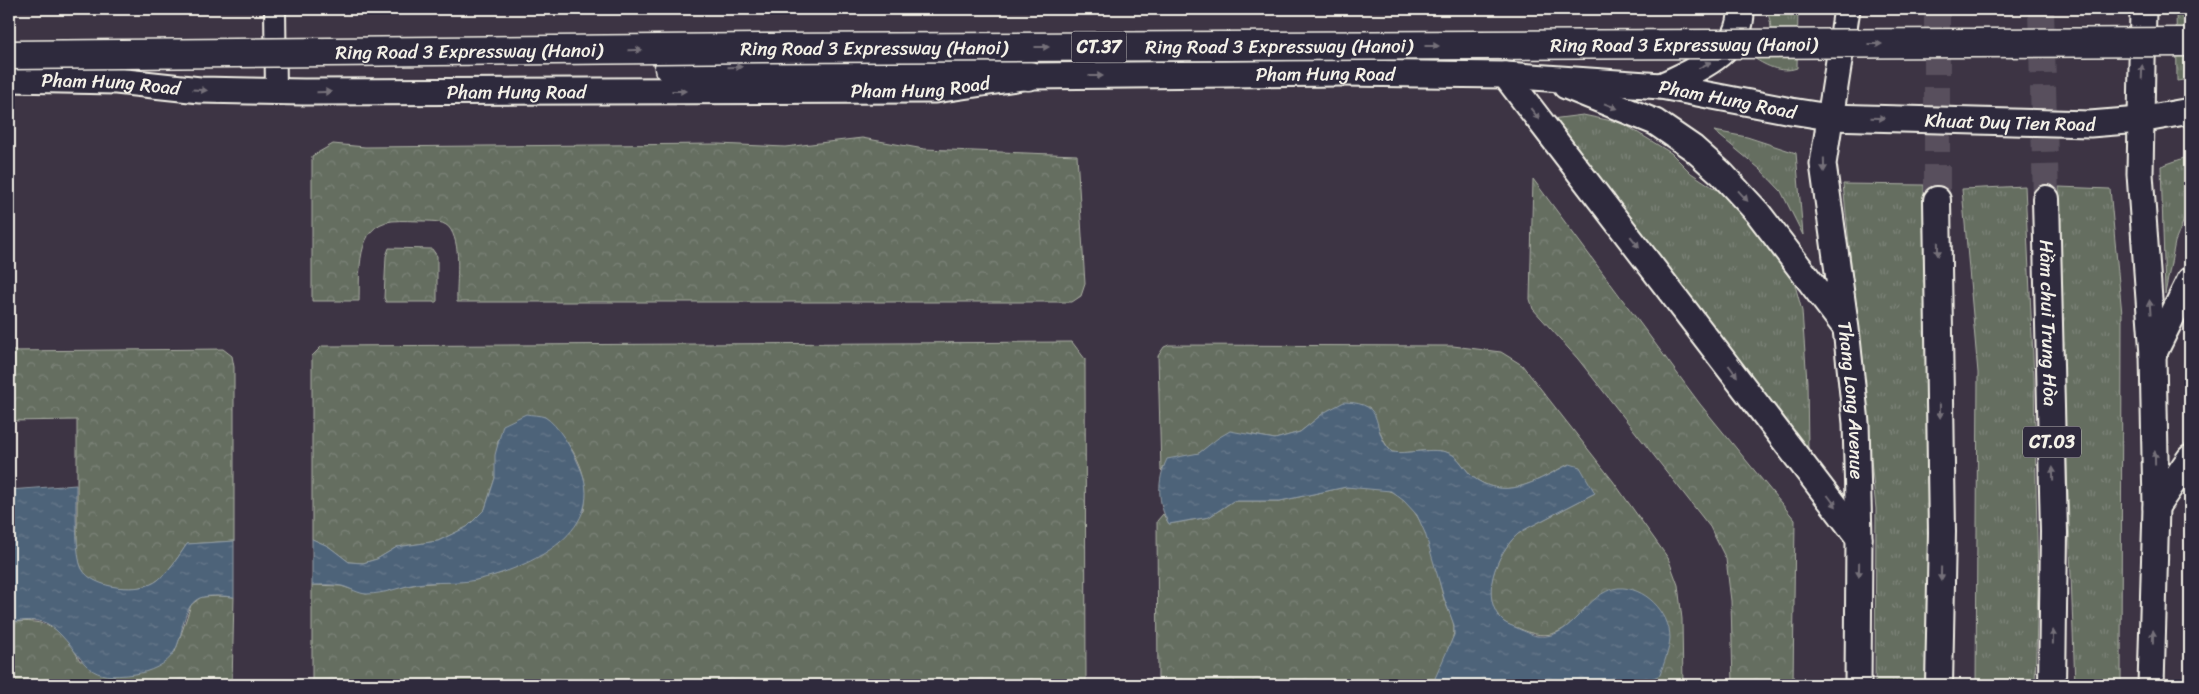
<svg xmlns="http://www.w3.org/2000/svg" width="2199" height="694" viewBox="0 0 2199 694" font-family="Sriracha,sans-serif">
<defs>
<pattern id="grass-tufts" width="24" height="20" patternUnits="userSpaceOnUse" patternTransform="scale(1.25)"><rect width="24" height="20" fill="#656e61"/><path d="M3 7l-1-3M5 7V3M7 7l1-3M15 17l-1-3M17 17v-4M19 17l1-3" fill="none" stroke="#7c8378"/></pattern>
<pattern id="forest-crowns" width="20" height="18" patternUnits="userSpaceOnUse" patternTransform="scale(1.25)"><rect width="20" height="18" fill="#656e61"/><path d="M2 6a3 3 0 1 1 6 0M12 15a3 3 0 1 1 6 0" fill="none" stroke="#7c8378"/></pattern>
<pattern id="water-ripples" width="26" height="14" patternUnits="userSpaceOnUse" patternTransform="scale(1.25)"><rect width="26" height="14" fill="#4e6379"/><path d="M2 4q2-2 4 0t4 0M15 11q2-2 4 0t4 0" fill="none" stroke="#687a8c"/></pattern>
</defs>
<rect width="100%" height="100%" fill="#3d3444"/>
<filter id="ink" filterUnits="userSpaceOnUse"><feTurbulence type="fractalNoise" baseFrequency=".02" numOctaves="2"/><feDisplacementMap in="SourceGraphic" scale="10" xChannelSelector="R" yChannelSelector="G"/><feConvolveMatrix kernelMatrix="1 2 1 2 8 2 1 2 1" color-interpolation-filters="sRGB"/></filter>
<g filter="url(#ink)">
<!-- grass -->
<path fill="url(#grass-tufts)" stroke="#acb0a4" d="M1765,9H1798L1797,68C1780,74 1764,65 1751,56C1767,40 1778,31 1765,9Z
M2176,9H2190V79L2177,81Z
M1583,115L1622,123L1671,153L1691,173L1726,196L1781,256L1795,285L1802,311L1807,382L1808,450L1626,218L1551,119Z
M1714,131L1747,137L1796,153L1803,235L1781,191L1760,169Z
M2190,156V205L2175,242L2165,294L2161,166Z
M1843,184L1924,185L1931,602L1929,685H1875L1876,509Z
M2025,186L2034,378L2038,586L2035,685H1976L1978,373L1962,189Z
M2059,187L2110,189L2122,314L2121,685H2075L2061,302Z"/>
<!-- forest -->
<path fill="url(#forest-crowns)" stroke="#acb0a4" d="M862,138L924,149L1077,155L1085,284L1081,296L1072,302H457C456,280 462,249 451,230C446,221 433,221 423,221C413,221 402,220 392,221C355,225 360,274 359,301H312V156L333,144L365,147L718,144L785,147Z
M1533,179L1700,404L1795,520L1793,685H1733L1731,601L1726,559L1710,527L1578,359L1533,309L1530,299Z
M389,248L432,249L437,256V302H386L384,298L386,256Z
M1072,342L1085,359L1086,685H312V585L341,586L366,594L418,584L475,580L502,573L584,511C591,470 572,445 545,417L498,440L495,478L485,509L467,527L438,541L397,547L377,559L363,563L349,562L328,546L312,539V356L322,346Z
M1169,345L1453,346L1501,352L1522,365L1613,481L1668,558L1678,585L1682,619L1683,685H1624H1625L1586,607C1565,632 1550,643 1518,628C1514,627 1508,625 1504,622C1477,600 1496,553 1518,534C1524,529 1534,525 1541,521C1559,512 1577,502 1595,493L1569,464C1540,478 1510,501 1477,480C1467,474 1462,461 1453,455C1436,445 1411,455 1392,452C1380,441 1378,421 1369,407L1325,412L1300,432L1275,439L1248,434L1206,448L1199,453L1164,466L1161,471L1158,356L1164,347Z
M223,349L232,356L234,367V541L187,544C179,556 170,570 158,580C141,594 93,590 82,569C79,564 78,556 77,550V420L9,421V351Z
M1346,487C1359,488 1380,486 1392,492C1427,509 1434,562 1443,596C1446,608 1455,619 1454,632C1452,647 1438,672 1432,685H1158L1157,521L1163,514L1169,524L1209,517L1233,501H1280Z
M219,596L234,597L232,685H9V622C47,619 62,626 80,661L175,652L191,605L201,597Z"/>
<!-- water -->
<path fill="url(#water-ripples)" stroke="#909ca5" d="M1344,402C1390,403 1368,430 1392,452C1411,455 1436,445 1453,455C1462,461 1467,474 1477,480C1510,501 1540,478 1570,464L1580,467L1595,493C1577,502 1559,512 1541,521C1534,525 1524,529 1518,534C1496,553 1478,599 1504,622C1508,625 1516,627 1521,630C1527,632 1533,636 1539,636C1573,640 1586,591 1618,588C1644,586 1670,612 1670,638C1669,651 1664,663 1660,675L1647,681L1624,685H1432L1454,635V625L1444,598L1425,533L1417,515L1404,501L1391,491L1346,487L1280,501H1233L1209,517L1169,524C1157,503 1157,480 1167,459L1199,453L1218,438L1230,431L1275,439L1300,432L1325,412Z
M526,414C531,415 540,415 545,417C558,425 572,449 578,463C612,530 530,568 476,580C456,584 436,581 416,584C400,587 384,594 367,594C359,594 350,588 342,586C333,584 321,585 312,585V539L328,546L349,562L363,563L377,559L397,547L438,541L467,527L485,509L495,478V455L503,425Z
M76,485C76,502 75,557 82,569C93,589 141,594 158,580C170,570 179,556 187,544L234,541V597C224,596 213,595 203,597C181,602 184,637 174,652C167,665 149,672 135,674C85,681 90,666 61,635C56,630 50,624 43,622C32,619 20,621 9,622V490Z"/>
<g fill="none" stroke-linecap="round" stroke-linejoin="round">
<!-- trunk-tunnel -->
<path stroke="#58505d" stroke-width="26" stroke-dasharray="26 13" stroke-linecap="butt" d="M1937,9V200
M2041,9L2046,199"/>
<defs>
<path id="tertiary" d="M275,9L276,91"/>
<g id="primary">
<path id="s1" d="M1847,9L1823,164L1846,329L1856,423L1859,538L1858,685"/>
<path d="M2143,9L2140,174L2153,355L2156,507L2151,685"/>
<path d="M1505,75L1859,538"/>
<path id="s2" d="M9,79L116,81L200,90L304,92L935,90L1029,76L1342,73L1505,75L1661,86L1791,111L1829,117L2090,124L2140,120L2190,111"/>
<path d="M1566,86L1655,122L1693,148L1722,174L1758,213L1845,327"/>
<path d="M1661,86C1694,70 1743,54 1741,9"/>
<path d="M2153,355L2190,280"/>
<path d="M2156,507L2190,458"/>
</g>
<g id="trunk">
<path id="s3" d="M2046,199L2054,532L2052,685"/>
<path d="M1937,200L1942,532L1939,685"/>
</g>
<path id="motorway" d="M669,68L934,64L1029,76"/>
</defs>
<!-- tertiary casing -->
<use href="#tertiary" stroke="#f4f1e8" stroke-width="24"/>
<!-- primary casing -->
<use href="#primary" stroke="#f4f1e8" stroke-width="29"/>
<!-- trunk casing -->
<use href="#trunk" stroke="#f4f1e8" stroke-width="30"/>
<!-- motorway casing -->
<use href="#motorway" stroke="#f4f1e8" stroke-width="31"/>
<!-- tertiary -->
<use href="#tertiary" stroke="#2f2a3d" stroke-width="20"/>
<!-- primary -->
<use href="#primary" stroke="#2f2a3d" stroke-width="25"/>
<!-- trunk -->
<use href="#trunk" stroke="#2f2a3d" stroke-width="26"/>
<!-- motorway -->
<use href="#motorway" stroke="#2f2a3d" stroke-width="28"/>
<defs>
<g id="motorway-bridge">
<path id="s4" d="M9,55L762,48L2190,42"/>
</g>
</defs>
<!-- motorway-bridge casing -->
<use href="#motorway-bridge" stroke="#f4f1e8" stroke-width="31" stroke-linecap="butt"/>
<!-- motorway-bridge -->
<use href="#motorway-bridge" stroke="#2f2a3d" stroke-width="28"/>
</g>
<!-- one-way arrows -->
<defs><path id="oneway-solid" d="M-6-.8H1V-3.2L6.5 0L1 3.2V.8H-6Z" transform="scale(1.25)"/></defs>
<g fill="#747079">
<use href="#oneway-solid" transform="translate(1875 44)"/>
<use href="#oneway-solid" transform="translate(1432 46)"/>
<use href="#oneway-solid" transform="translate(1042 47)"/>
<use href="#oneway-solid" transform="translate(635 50) rotate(-1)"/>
<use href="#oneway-solid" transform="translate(1705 65) rotate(-27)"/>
<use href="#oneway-solid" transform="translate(735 67) rotate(-1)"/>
<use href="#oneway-solid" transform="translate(2142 72) rotate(-88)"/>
<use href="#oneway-solid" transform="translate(1096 76)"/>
<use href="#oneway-solid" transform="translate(200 90) rotate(4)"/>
<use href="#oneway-solid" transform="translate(679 91)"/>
<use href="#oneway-solid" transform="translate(324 92) rotate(-1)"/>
<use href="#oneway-solid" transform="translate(1611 106) rotate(21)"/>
<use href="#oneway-solid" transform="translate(1535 114) rotate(52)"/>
<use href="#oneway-solid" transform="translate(1878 118) rotate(2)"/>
<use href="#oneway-solid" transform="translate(1824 165) rotate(89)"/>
<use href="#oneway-solid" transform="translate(1743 196) rotate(48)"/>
<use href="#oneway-solid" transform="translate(1635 242) rotate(52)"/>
<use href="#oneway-solid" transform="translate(1938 249) rotate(89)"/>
<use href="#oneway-solid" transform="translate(2150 307) rotate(-94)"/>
<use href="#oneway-solid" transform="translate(1733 371) rotate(53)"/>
<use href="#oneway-solid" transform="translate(1940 411) rotate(89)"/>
<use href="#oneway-solid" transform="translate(2155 458) rotate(-91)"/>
<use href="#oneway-solid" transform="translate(2053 474) rotate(-91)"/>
<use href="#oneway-solid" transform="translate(1832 501) rotate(53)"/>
<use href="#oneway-solid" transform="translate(1859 570) rotate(91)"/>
<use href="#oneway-solid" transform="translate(1941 574) rotate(91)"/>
<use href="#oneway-solid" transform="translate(2053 637) rotate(-89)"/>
<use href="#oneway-solid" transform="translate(2153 637) rotate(-89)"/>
</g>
</g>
<g text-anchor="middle" stroke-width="5" stroke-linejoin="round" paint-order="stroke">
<!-- shield labels -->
<g fill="#2f2a3d" stroke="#b9b5b5" stroke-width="1">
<rect x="1071.5" y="31.5" width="55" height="31" rx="4"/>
<rect x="2023" y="426.5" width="58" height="31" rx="4"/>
</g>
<g font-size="18" font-weight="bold" fill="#f4f1e8">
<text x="1099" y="53">CT.37</text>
<text x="2052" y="448">CT.03</text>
</g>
<!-- street labels -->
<g font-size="19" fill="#f4f1e8" stroke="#2f2a3d">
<text dy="7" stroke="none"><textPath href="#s4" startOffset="1675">Ring Road 3 Expressway (Hanoi)</textPath></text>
<text dy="7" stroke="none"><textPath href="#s4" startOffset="1270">Ring Road 3 Expressway (Hanoi)</textPath></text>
<text dy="7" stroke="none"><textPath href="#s4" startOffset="865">Ring Road 3 Expressway (Hanoi)</textPath></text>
<text dy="7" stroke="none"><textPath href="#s4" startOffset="460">Ring Road 3 Expressway (Hanoi)</textPath></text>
<text dy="7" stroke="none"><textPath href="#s2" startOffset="1318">Pham Hung Road</textPath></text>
<text dy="7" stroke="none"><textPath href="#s2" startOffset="102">Pham Hung Road</textPath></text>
<text dy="7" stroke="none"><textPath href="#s2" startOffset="912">Pham Hung Road</textPath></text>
<text dy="7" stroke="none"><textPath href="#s2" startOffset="508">Pham Hung Road</textPath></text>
<text dy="7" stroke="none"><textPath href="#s2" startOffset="1722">Pham Hung Road</textPath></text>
<text dy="7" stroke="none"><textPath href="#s2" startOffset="2006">Khuat Duy Tien Road</textPath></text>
<text dy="7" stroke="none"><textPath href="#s3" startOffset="124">Hầm chui Trung Hòa</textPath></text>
<text dy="7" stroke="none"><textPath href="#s1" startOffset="395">Thang Long Avenue</textPath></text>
</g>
</g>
<!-- margin -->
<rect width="2199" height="694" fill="none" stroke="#2f2a3d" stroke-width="30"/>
<rect x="15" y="15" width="2169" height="664" fill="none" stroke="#f4f1e8" stroke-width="2" filter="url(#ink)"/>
</svg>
